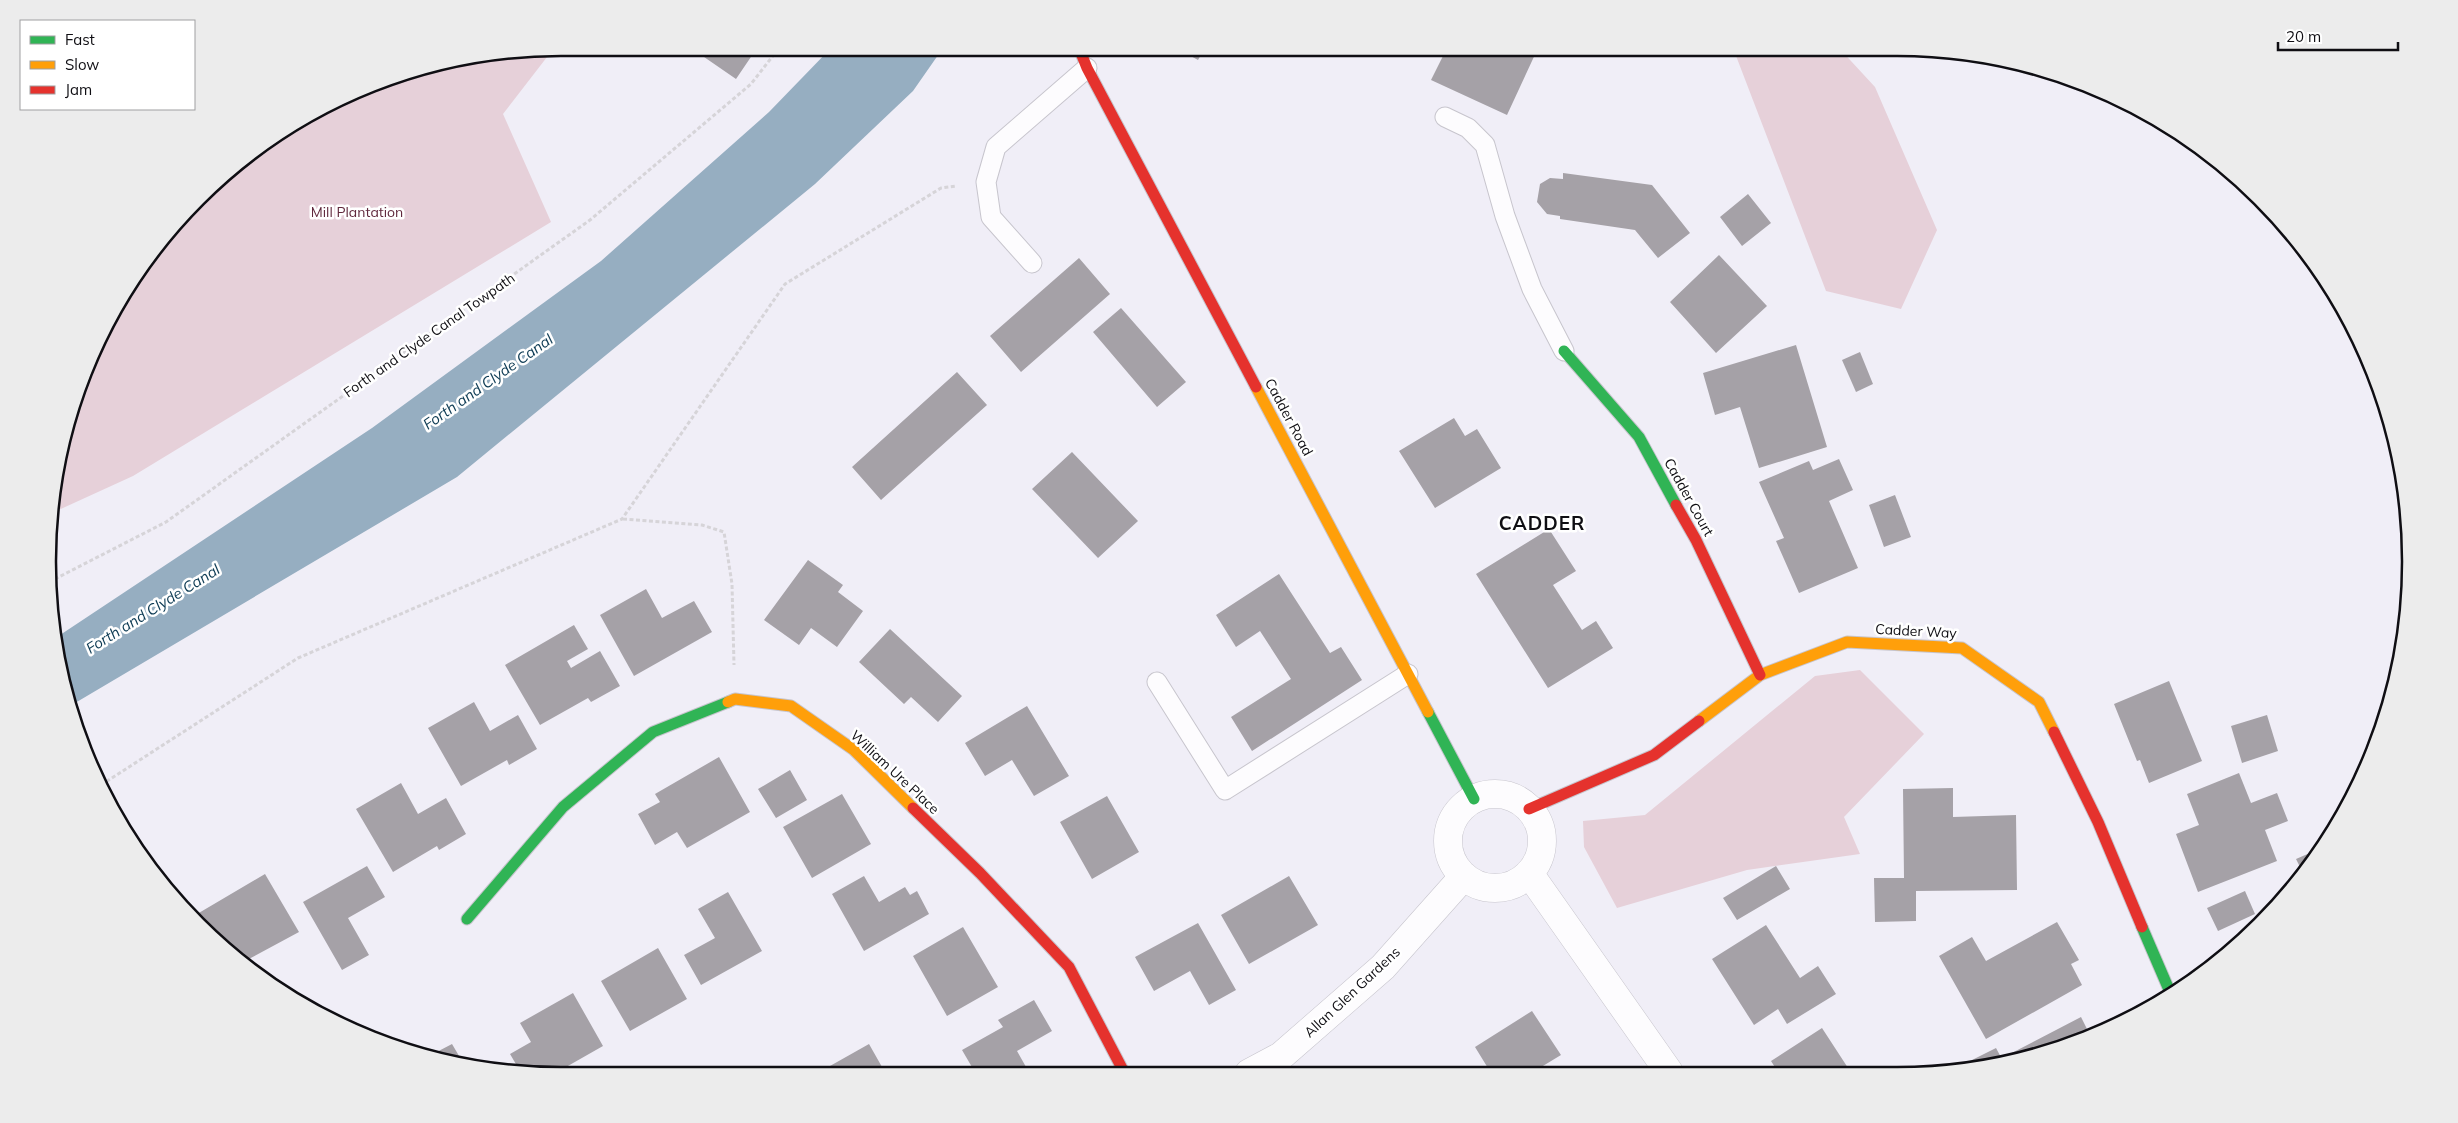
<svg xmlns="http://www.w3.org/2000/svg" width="2458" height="1123" viewBox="0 0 2458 1123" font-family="Mulish,sans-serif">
<rect width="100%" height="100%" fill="#f0eef7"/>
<!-- green -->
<path fill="#e6d0d9" d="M554,48L503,114L551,222L133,476L52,513L57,462L75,396L116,305L175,223L223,175L305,116L396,75L462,57Z
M1733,48H1839L1875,87L1937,230L1901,309L1826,291Z
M1860,670L1924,734L1844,817L1860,854L1747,870L1617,908L1584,847L1583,821L1645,815L1815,676Z"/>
<!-- water -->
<path fill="#96aec1" d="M831,48H943L913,91L815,184L457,477L70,706L54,639L372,428L601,261L769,112Z"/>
<!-- building -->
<path fill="#a5a1a7" d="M691,48H757L736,79Z
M1176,48H1205L1198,60Z
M1447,48H1538L1507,115L1431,80Z
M1547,48H1568L1564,56Z
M1563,173L1652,185L1690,233L1658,258L1635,230L1560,219V216L1547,214L1537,202L1540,184L1550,178L1563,179Z
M1748,194L1771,223L1742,246L1720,217Z
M1719,255L1767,306L1716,353L1670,302Z
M1079,258L1110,294L1021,372L990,336Z
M1121,308L1186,382L1157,407L1093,332Z
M1796,345L1827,447L1759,468L1740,407L1715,415L1703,373Z
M1860,352L1873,384L1856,392L1842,360Z
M957,372L987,405L881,500L852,467Z
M1454,418L1465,436L1477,429L1501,468L1435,508L1399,451Z
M1072,452L1138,521L1098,558L1032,489Z
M1839,459L1853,490L1829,501L1858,568L1799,593L1776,541L1784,538L1759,482L1809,461L1813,470Z
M1895,495L1911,537L1884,547L1869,505Z
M1549,529L1576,571L1553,585L1582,630L1596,621L1613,648L1548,688L1476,574Z
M808,560L843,585L838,592L863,611L837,647L811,628L799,645L764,620Z
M1279,574L1330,653L1341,647L1362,680L1252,751L1231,717L1291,679L1260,631L1236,647L1216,615Z
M646,589L662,618L694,601L712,632L634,676L600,615Z
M574,625L588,649L567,661L571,668L600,651L620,686L591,702L588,698L540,725L505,665Z
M890,629L962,696L938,722L911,697L904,704L859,662Z
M2169,681L2202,761L2149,783L2140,760L2137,761L2114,704Z
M474,702L490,731L518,715L537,749L509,765L507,760L461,786L428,728Z
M1027,706L1069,776L1034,796L1012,760L985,776L965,743Z
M2267,715L2278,751L2242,763L2231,726Z
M719,757L750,812L687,848L677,832L655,845L638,814L660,802L655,794Z
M790,770L807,800L776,818L758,789Z
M2239,773L2251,803L2277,793L2288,821L2265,830L2277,861L2198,892L2176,834L2199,825L2187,794Z
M401,783L418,814L446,798L466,834L439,850L437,846L393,872L356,809Z
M1953,788V817L2016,815L2017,890L1916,891V921L1875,922L1874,878H1904L1903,789Z
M842,794L871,844L812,878L783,827Z
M1107,796L1139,852L1092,879L1060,822Z
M2319,849L2304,874V875L2296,859Z
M367,866L385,897L348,918L369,955L342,970L303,902Z
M1776,866L1790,889L1737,920L1723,898Z
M265,874L299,932L247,960L243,953L236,957L223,948L192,917Z
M864,876L879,902L905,887L910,895L917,891L929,914L864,951L832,894Z
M1289,876L1318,925L1249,964L1221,915Z
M2245,891L2255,914L2218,931L2207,908Z
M728,892L762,951L701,985L684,955L715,938L698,909Z
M2057,922L2079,960L2071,964L2082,985L1986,1039L1939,956L1972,937L1986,961Z
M1198,923L1236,990L1209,1005L1190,971L1154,991L1135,957Z
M1766,925L1800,978L1818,966L1836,994L1787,1024L1778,1009L1754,1025L1712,959Z
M963,927L998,987L947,1016L913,956Z
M2235,944L2226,952L2225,948Z
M658,948L687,999L630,1031L601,981Z
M573,993L603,1046L552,1075L520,1071L510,1054L531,1042L520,1023Z
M1034,1000L1052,1031L1017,1051L1030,1074H976L962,1050L1003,1027L998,1020Z
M1532,1011L1561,1055L1533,1072L1491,1073L1475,1047Z
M2081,1017L2091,1037L2008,1059L2006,1056Z
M1822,1028L1850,1071L1778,1072L1771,1061Z
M452,1044L465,1066L429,1056Z
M869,1044L886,1074L814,1075Z
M1996,1048L2003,1061L1970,1069L1966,1063Z"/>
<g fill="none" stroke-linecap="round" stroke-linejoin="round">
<defs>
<path id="lane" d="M1445,117L1468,128L1485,145L1505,216L1532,289L1564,351
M1032,263L991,217L986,182L996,147L1087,68
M1157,682L1225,790L1408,674"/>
<path id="street" d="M1448 841a47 47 0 1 1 94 0a47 47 0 1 1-94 0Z
M1529,873L1669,1072
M1249,1073L1281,1056L1383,967L1464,876"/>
<path id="fast" d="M1564,351L1639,437L1676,505
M1428,712L1474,799
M467,919L563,807L653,732L728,702
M2142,927L2170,992"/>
<path id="slow" d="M1256,387L1428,712
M728,702L735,699L791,706L854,750L913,808
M1699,721L1760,675L1847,642L1962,648L2039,702L2054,732"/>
<path id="jam" d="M1079,48L1087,68L1256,387
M1676,505L1696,540L1760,675
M2054,732L2098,822L2142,927
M913,808L980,873L1069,967L1125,1074
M1529,809L1654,755L1699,721"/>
</defs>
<!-- lane casing -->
<use href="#lane" stroke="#c7c5cd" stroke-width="21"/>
<!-- street casing -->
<use href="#street" stroke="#c7c5cd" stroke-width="29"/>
<!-- fast casing -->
<use href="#fast" stroke="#c7c5cd" stroke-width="13"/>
<!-- slow casing -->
<use href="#slow" stroke="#c7c5cd" stroke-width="13"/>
<!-- jam casing -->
<use href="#jam" stroke="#c7c5cd" stroke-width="13"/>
<!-- path -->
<path stroke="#d6d4d8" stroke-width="3" stroke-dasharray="4 2.5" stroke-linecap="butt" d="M623,519L702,525L724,532L732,584L734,665
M49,582L166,522L590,220L751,84L779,48
M101,785L298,658L622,519L785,284L941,188L957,186"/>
<!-- lane -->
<use href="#lane" stroke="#fdfcfe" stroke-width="19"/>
<!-- street -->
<use href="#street" stroke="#fdfcfe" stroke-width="28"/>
<!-- fast -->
<use href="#fast" stroke="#30b455" stroke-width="11"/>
<!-- slow -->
<use href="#slow" stroke="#ff9f0a" stroke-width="11"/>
<!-- jam -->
<use href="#jam" stroke="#e5322d" stroke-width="11"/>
</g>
<g text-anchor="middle" stroke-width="5" stroke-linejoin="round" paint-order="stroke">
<!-- park labels -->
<g font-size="14" fill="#60293d" stroke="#fff">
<text x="357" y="217">Mill Plantation</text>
</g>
<!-- street labels -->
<g font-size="14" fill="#0f0e13" stroke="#fff">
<text transform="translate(429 335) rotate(-35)" y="5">Forth and Clyde Canal Towpath</text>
<text transform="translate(1289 417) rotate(62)" y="5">Cadder Road</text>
<text transform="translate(1689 497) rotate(61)" y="5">Cadder Court</text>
<text transform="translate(1916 631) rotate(3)" y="5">Cadder Way</text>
<text transform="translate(895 772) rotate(43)" y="5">William Ure Place</text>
<text transform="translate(1352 992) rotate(-43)" y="5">Allan Glen Gardens</text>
</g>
<!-- water labels -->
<g font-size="15" font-style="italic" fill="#0c3a53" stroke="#fff">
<text transform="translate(488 382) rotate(-35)" y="5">Forth and Clyde Canal</text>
<text transform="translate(153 609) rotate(-32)" y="5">Forth and Clyde Canal</text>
</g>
<!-- district labels -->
<g font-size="19" font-weight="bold" letter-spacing="1" fill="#0f0e13" stroke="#fff">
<text x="1542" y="530">CADDER</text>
</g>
</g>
<!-- crop -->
<path d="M0 0H2458V1123H0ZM561 56H1897A505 505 0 0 1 2402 561V562A505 505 0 0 1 1897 1067H561A505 505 0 0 1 56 562V561A505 505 0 0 1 561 56Z" fill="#ececec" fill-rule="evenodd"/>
<path fill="none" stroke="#0f0e13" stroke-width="2.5" d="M561 56H1897A505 505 0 0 1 2402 561V562A505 505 0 0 1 1897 1067H561A505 505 0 0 1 56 562V561A505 505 0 0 1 561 56Z"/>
<!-- legend -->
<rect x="20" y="20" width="175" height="90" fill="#ffffff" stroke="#9f9fa1"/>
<rect x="30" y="36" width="25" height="8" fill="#30b455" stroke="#9f9fa1"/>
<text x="65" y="45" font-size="15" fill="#0f0e13">Fast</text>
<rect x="30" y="61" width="25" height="8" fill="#ff9f0a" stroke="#9f9fa1"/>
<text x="65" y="70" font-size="15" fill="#0f0e13">Slow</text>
<rect x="30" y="86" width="25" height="8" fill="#e5322d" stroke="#9f9fa1"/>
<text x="65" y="95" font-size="15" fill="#0f0e13">Jam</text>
<!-- scale -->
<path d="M2278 42v8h120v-8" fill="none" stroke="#0f0e13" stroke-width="2.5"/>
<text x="2286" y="42" font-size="15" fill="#0f0e13" stroke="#ffffff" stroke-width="4" paint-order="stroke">20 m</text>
</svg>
